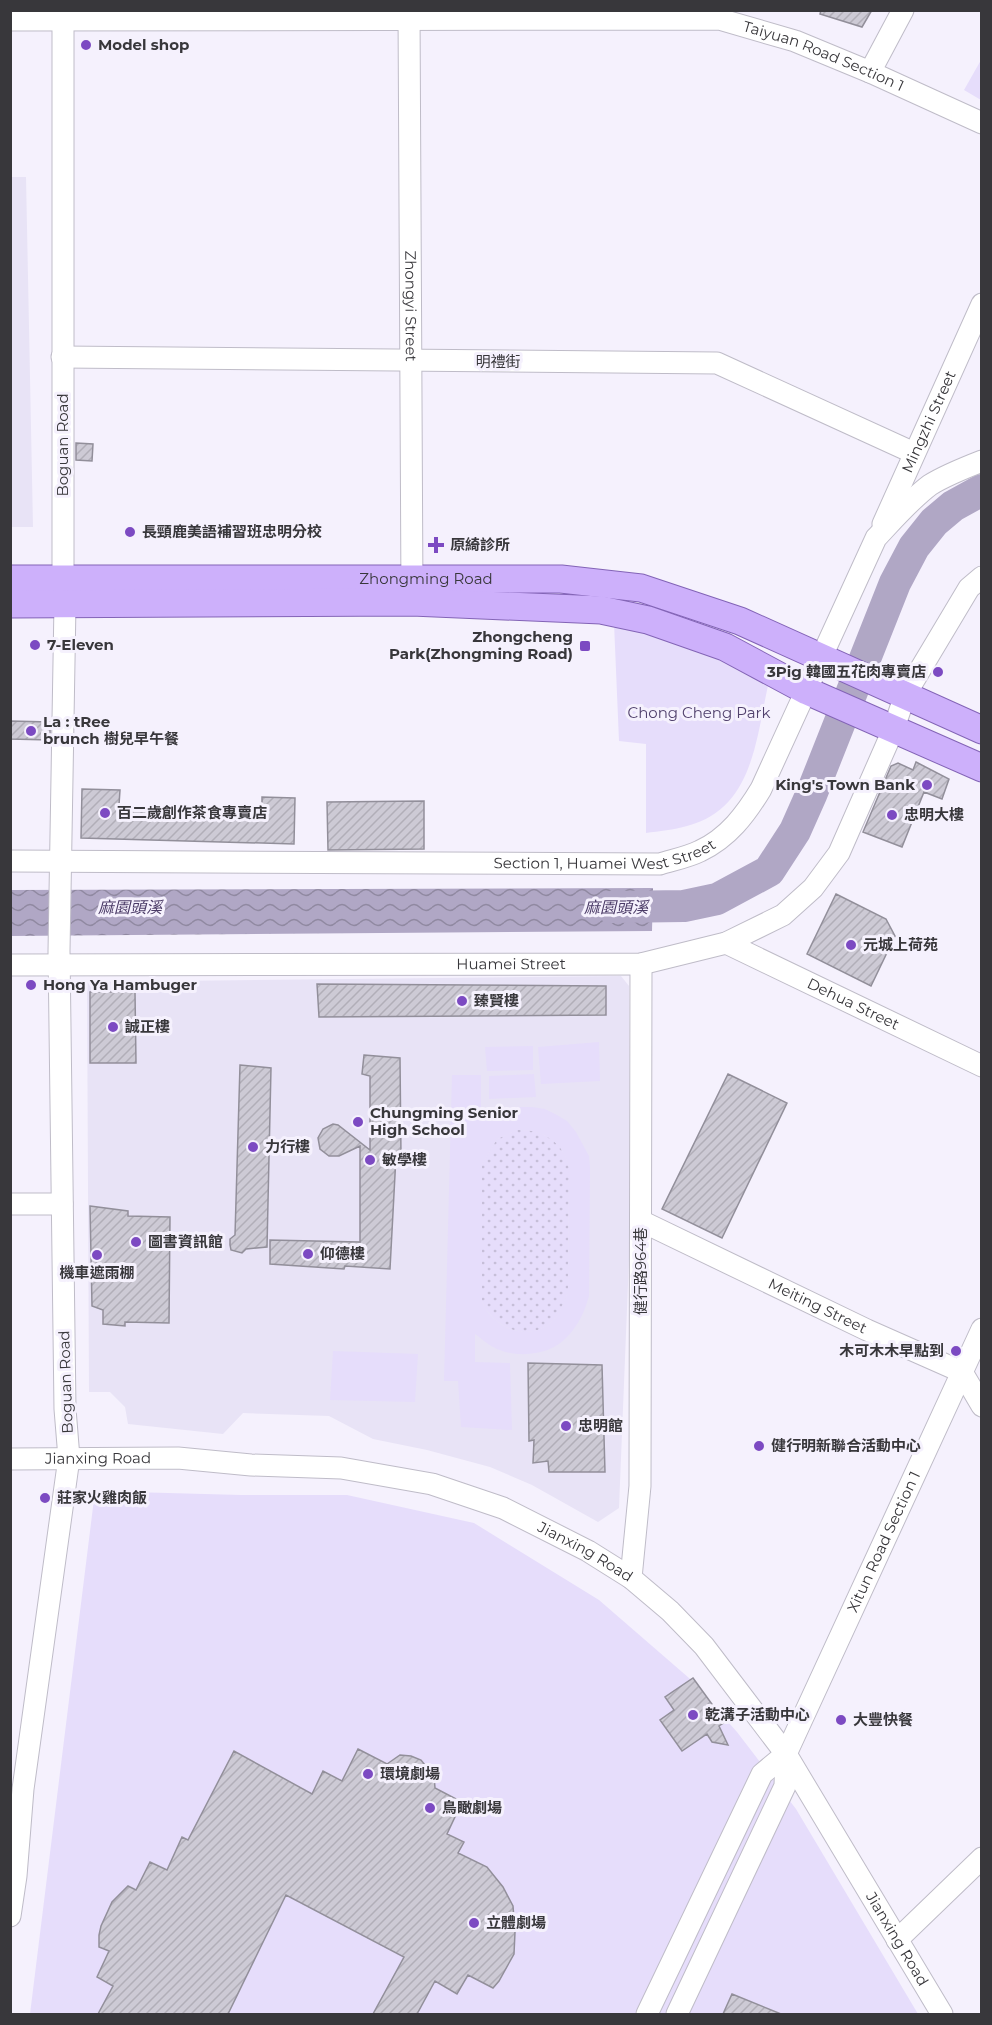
<svg xmlns="http://www.w3.org/2000/svg" width="992" height="2025" viewBox="0 0 992 2025" font-family="Montserrat,'Noto Sans TC',sans-serif">
<defs>
<pattern id="grass-dots" width="8" height="8" patternUnits="userSpaceOnUse" patternTransform="scale(1.5)"><rect width="8" height="8" fill="#e6ddfb"/><path d="M2 2h.1M6 6h.1" fill="none" stroke="#c6bed8" stroke-width="1.8" stroke-linecap="round"/></pattern>
<pattern id="water-waves" width="16" height="10" patternUnits="userSpaceOnUse" patternTransform="scale(1.5)"><rect width="16" height="10" fill="#b0a7c5"/><path d="M0 5q4-4 8 0t8 0" fill="none" stroke="#9089a1"/></pattern>
<pattern id="building-hatch" width="6" height="6" patternUnits="userSpaceOnUse" patternTransform="scale(1.5)"><rect width="6" height="6" fill="#cdcad5"/><path d="M-1 1l2-2M0 6l6-6M5 7l2-2" fill="none" stroke="#b1aeb8"/></pattern>
</defs>
<rect width="100%" height="100%" fill="#f5f1fd"/>
<!-- built -->
<path fill="#e8e3f6" d="M11,177H26L33,527H11Z
M621,976L629,986V1259L619,1508L598,1522L532,1485L490,1467L427,1450L373,1439L329,1416L243,1413L223,1434L128,1424L125,1407L110,1392H89L87,982Z"/>
<!-- grass -->
<path fill="url(#grass-dots)" d="M517,1130C543,1129 564,1142 569,1168L568,1291C564,1303 559,1316 549,1324C525,1342 494,1327 482,1302V1164L497,1139Z"/>
<!-- park -->
<path fill="#e6ddfb" fill-rule="evenodd" d="M981,60V100L964,90Z
M614,623L666,634L769,681C756,737 754,809 687,826C674,830 659,831 646,833V744L619,741Z
M599,1042L600,1081L541,1084L538,1047Z
M533,1046V1070L487,1071L485,1047Z
M534,1074L536,1097L489,1099V1076Z
M452,1075H481V1121L512,1107H532L545,1109L557,1115L567,1121L576,1132L589,1156L590,1168L589,1296C585,1311 578,1326 567,1337C550,1356 515,1359 493,1347C487,1344 481,1338 475,1334V1362L510,1363L512,1430L461,1427L458,1381H444ZM517,1130C543,1129 564,1142 569,1168L568,1291C564,1303 559,1316 549,1324C525,1342 493,1327 482,1302V1164L497,1139Z
M333,1351L418,1354L415,1402L330,1400Z
M95,1491L241,1495H347L474,1523L599,1600L689,1678L737,1732L796,1809L918,2014H30Z"/>
<!-- water -->
<path fill="url(#water-waves)" d="M653,888L652,931L11,936L10,890Z"/>
<g fill="none" stroke-linecap="round" stroke-linejoin="round">
<!-- river -->
<path stroke="#b0a7c5" stroke-width="32" d="M611,907L684,906L717,899L769,871L795,831L811,795L895,583L914,547L934,522L953,506L982,490"/>
</g>
<!-- building -->
<path fill="url(#building-hatch)" stroke="#928f9a" stroke-width="1.5" d="M821,10H872L862,27L820,14Z
M76,443L93,444L92,461L76,460Z
M10,721L50,722V740L10,739Z
M916,762L949,779L942,799L924,792L902,847L863,832L891,766L898,763L913,770Z
M82,789L120,790L119,805L262,809V797L295,798L294,844L81,838Z
M424,801V849L328,850L327,802Z
M836,894L886,919L895,936L871,986L807,954Z
M317,984L606,986V1015L319,1017Z
M90,992H135L136,1063H90Z
M364,1055L400,1058L401,1156H396L390,1269L345,1266L344,1269L270,1264V1240L360,1242V1146L339,1156H329L320,1149L318,1138L323,1129L333,1124L338,1125L370,1150V1076L362,1074Z
M240,1065L271,1068L267,1247L246,1249L242,1253L231,1250L230,1245V1239L235,1235Z
M728,1074L787,1103L722,1238L662,1209Z
M90,1206L128,1211V1216L170,1217L169,1323L125,1322V1326L103,1324V1310L92,1306Z
M528,1363L602,1365L605,1472H549L548,1461L533,1463L534,1440L529,1441Z
M693,1678L725,1722L719,1726L728,1745L712,1742L707,1734L682,1751L660,1720L674,1710L665,1697Z
M358,1749L387,1764L400,1755L411,1756L421,1760L434,1776L435,1788L462,1802L447,1834L464,1842L458,1853L487,1867L503,1887L513,1906L515,1932L514,1954L499,1981L493,1988L468,1975L457,1994L435,1981L417,2014H373L404,1957L286,1895L228,2014H98L113,1986L97,1977L109,1951L99,1947V1935L101,1926L112,1902L128,1886L136,1890L150,1862L167,1870L182,1837L188,1840L234,1751L312,1794L323,1771L342,1781Z
M732,1994L781,2014H723Z"/>
<g fill="none" stroke-linecap="round" stroke-linejoin="round">
<defs>
<g id="minor">
<path id="s1" d="M409,10L412,595"/>
<path id="s2" d="M10,20L719,19L795,41L870,72L982,123"/>
<path d="M870,72L903,10"/>
<path d="M62,357L717,363L914,453"/>
<path id="s3" d="M883,524L982,304"/>
<path id="s4" d="M10,861L660,864C673,860 688,857 700,851C728,838 746,814 761,789L876,538C893,520 910,500 930,485C946,475 964,468 982,461"/>
<path id="s5" d="M726,943L982,1066"/>
<path id="s6" d="M10,965L641,964L726,943L783,915L813,888L839,853L894,728L905,695L969,588L982,577"/>
<path d="M10,1204H62"/>
<path id="s7" d="M641,1221L867,1330L962,1372L982,1406"/>
<path id="s8" d="M10,1459L178,1458L251,1465L341,1468L432,1484L503,1508L588,1551L631,1578L670,1611L704,1646L786,1754L942,2014"/>
<path d="M631,1578L640,1486L641,964"/>
<path d="M10,1916L16,1876L23,1789L69,1458L65,1409L59,951L65,604L63,579V10"/>
<path d="M897,1940L982,1858"/>
<path d="M647,2014L762,1774L786,1754"/>
<path id="s9" d="M677,2014L785,1786L786,1754L982,1329"/>
</g>
<g id="major">
<path id="s10" d="M10,579H561L641,588L740,621L982,730"/>
<path d="M10,604L412,602L601,610L648,620L725,647L807,691L982,768"/>
</g>
</defs>
<!-- minor casing -->
<use href="#minor" stroke="#bfbcc8" stroke-width="23"/>
<!-- major casing -->
<use href="#major" stroke="#8364b6" stroke-width="29"/>
<!-- minor -->
<use href="#minor" stroke="#fff" stroke-width="21"/>
<!-- major -->
<use href="#major" stroke="#cdb0fb" stroke-width="27"/>
</g>
<!-- markers -->
<g fill="#7c4ac2" stroke="#f5f1fd" stroke-width="2">
<circle cx="86" cy="45" r="6"/>
<circle cx="130" cy="532" r="6"/>
<path d="M433 536h6v6h6v6h-6v6h-6v-6h-6v-6h6z"/>
<circle cx="35" cy="645" r="6"/>
<rect x="579" y="640" width="12" height="12" rx="3"/>
<circle cx="938" cy="672" r="6"/>
<circle cx="31" cy="731" r="6"/>
<circle cx="927" cy="785" r="6"/>
<circle cx="105" cy="813" r="6"/>
<circle cx="892" cy="815" r="6"/>
<circle cx="851" cy="945" r="6"/>
<circle cx="31" cy="985" r="6"/>
<circle cx="462" cy="1001" r="6"/>
<circle cx="113" cy="1027" r="6"/>
<circle cx="358" cy="1122" r="6"/>
<circle cx="253" cy="1147" r="6"/>
<circle cx="370" cy="1160" r="6"/>
<circle cx="136" cy="1242" r="6"/>
<circle cx="308" cy="1254" r="6"/>
<circle cx="97" cy="1255" r="6"/>
<circle cx="956" cy="1351" r="6"/>
<circle cx="566" cy="1426" r="6"/>
<circle cx="759" cy="1446" r="6"/>
<circle cx="45" cy="1498" r="6"/>
<circle cx="693" cy="1715" r="6"/>
<circle cx="841" cy="1720" r="6"/>
<circle cx="368" cy="1774" r="6"/>
<circle cx="430" cy="1808" r="6"/>
<circle cx="474" cy="1923" r="6"/>
</g>
<g text-anchor="middle" stroke-width="6" stroke-linejoin="round" paint-order="stroke">
<!-- poi labels -->
<g font-size="15" font-weight="bold" fill="#38373b" stroke="#f5f1fd" text-anchor="start">
<text x="98" y="50">Model shop</text>
<text x="142" y="537">長頸鹿美語補習班忠明分校</text>
<text x="450" y="550">原綺診所</text>
<text x="573" y="642" text-anchor="end">Zhongcheng<tspan x="573" dy="17">Park(Zhongming Road)</tspan></text>
<text x="47" y="650">7-Eleven</text>
<text x="926" y="677" text-anchor="end">3Pig 韓國五花肉專賣店</text>
<text x="43" y="727">La : tRee<tspan x="43" dy="17">brunch 樹兒早午餐</tspan></text>
<text x="915" y="790" text-anchor="end">King's Town Bank</text>
<text x="117" y="818">百二歲創作茶食專賣店</text>
<text x="904" y="820">忠明大樓</text>
<text x="863" y="950">元城上荷苑</text>
<text x="43" y="990">Hong Ya Hambuger</text>
<text x="474" y="1006">臻賢樓</text>
<text x="125" y="1032">誠正樓</text>
<text x="370" y="1118">Chungming Senior<tspan x="370" dy="17">High School</tspan></text>
<text x="265" y="1152">力行樓</text>
<text x="382" y="1165">敏學樓</text>
<text x="148" y="1247">圖書資訊館</text>
<text x="320" y="1259">仰德樓</text>
<text x="97" y="1278" text-anchor="middle">機車遮雨棚</text>
<text x="944" y="1356" text-anchor="end">木可木木早點到</text>
<text x="578" y="1431">忠明館</text>
<text x="771" y="1451">健行明新聯合活動中心</text>
<text x="57" y="1503">莊家火雞肉飯</text>
<text x="705" y="1720">乾溝子活動中心</text>
<text x="853" y="1725">大豐快餐</text>
<text x="380" y="1779">環境劇場</text>
<text x="442" y="1813">鳥瞰劇場</text>
<text x="486" y="1928">立體劇場</text>
</g>
<!-- street labels -->
<g font-size="15" fill="#38373b" stroke="#f5f1fd">
<text dy="5" stroke="none"><textPath href="#s2" startOffset="820">Taiyuan Road Section 1</textPath></text>
<text dy="5" stroke="none"><textPath href="#s1" startOffset="296">Zhongyi Street</textPath></text>
<text x="498" y="367">明禮街</text>
<text dy="5" stroke="none"><textPath href="#s3" startOffset="112">Mingzhi Street</textPath></text>
<text transform="translate(63 445) rotate(-90)" y="5">Boguan Road</text>
<text dy="5" stroke="none"><textPath href="#s10" startOffset="416">Zhongming Road</textPath></text>
<text dy="5" stroke="none"><textPath href="#s4" startOffset="596">Section 1, Huamei West Street</textPath></text>
<text dy="5" stroke="none"><textPath href="#s6" startOffset="501">Huamei Street</textPath></text>
<text dy="5" stroke="none"><textPath href="#s5" startOffset="141">Dehua Street</textPath></text>
<text transform="translate(641 1271) rotate(-90)" y="5">健行路964巷</text>
<text dy="5" stroke="none"><textPath href="#s7" startOffset="196">Meiting Street</textPath></text>
<text transform="translate(66 1382) rotate(-92)" y="5">Boguan Road</text>
<text dy="5" stroke="none"><textPath href="#s8" startOffset="88">Jianxing Road</textPath></text>
<text dy="5" stroke="none"><textPath href="#s9" startOffset="518">Xitun Road Section 1</textPath></text>
<text dy="5" stroke="none"><textPath href="#s8" startOffset="592">Jianxing Road</textPath></text>
<text dy="5" stroke="none"><textPath href="#s8" startOffset="1096">Jianxing Road</textPath></text>
</g>
<!-- park labels -->
<g font-size="15" fill="#51416d" stroke="#f5f1fd">
<text x="699" y="718">Chong Cheng Park</text>
</g>
<!-- water labels -->
<g font-size="16" font-style="italic" fill="#4a3a66" stroke="#f5f1fd">
<text x="130" y="913">麻園頭溪</text>
<text x="616" y="913">麻園頭溪</text>
</g>
</g>
<!-- border -->
<rect width="992" height="2025" fill="none" stroke="#38373b" stroke-width="24"/>
</svg>
